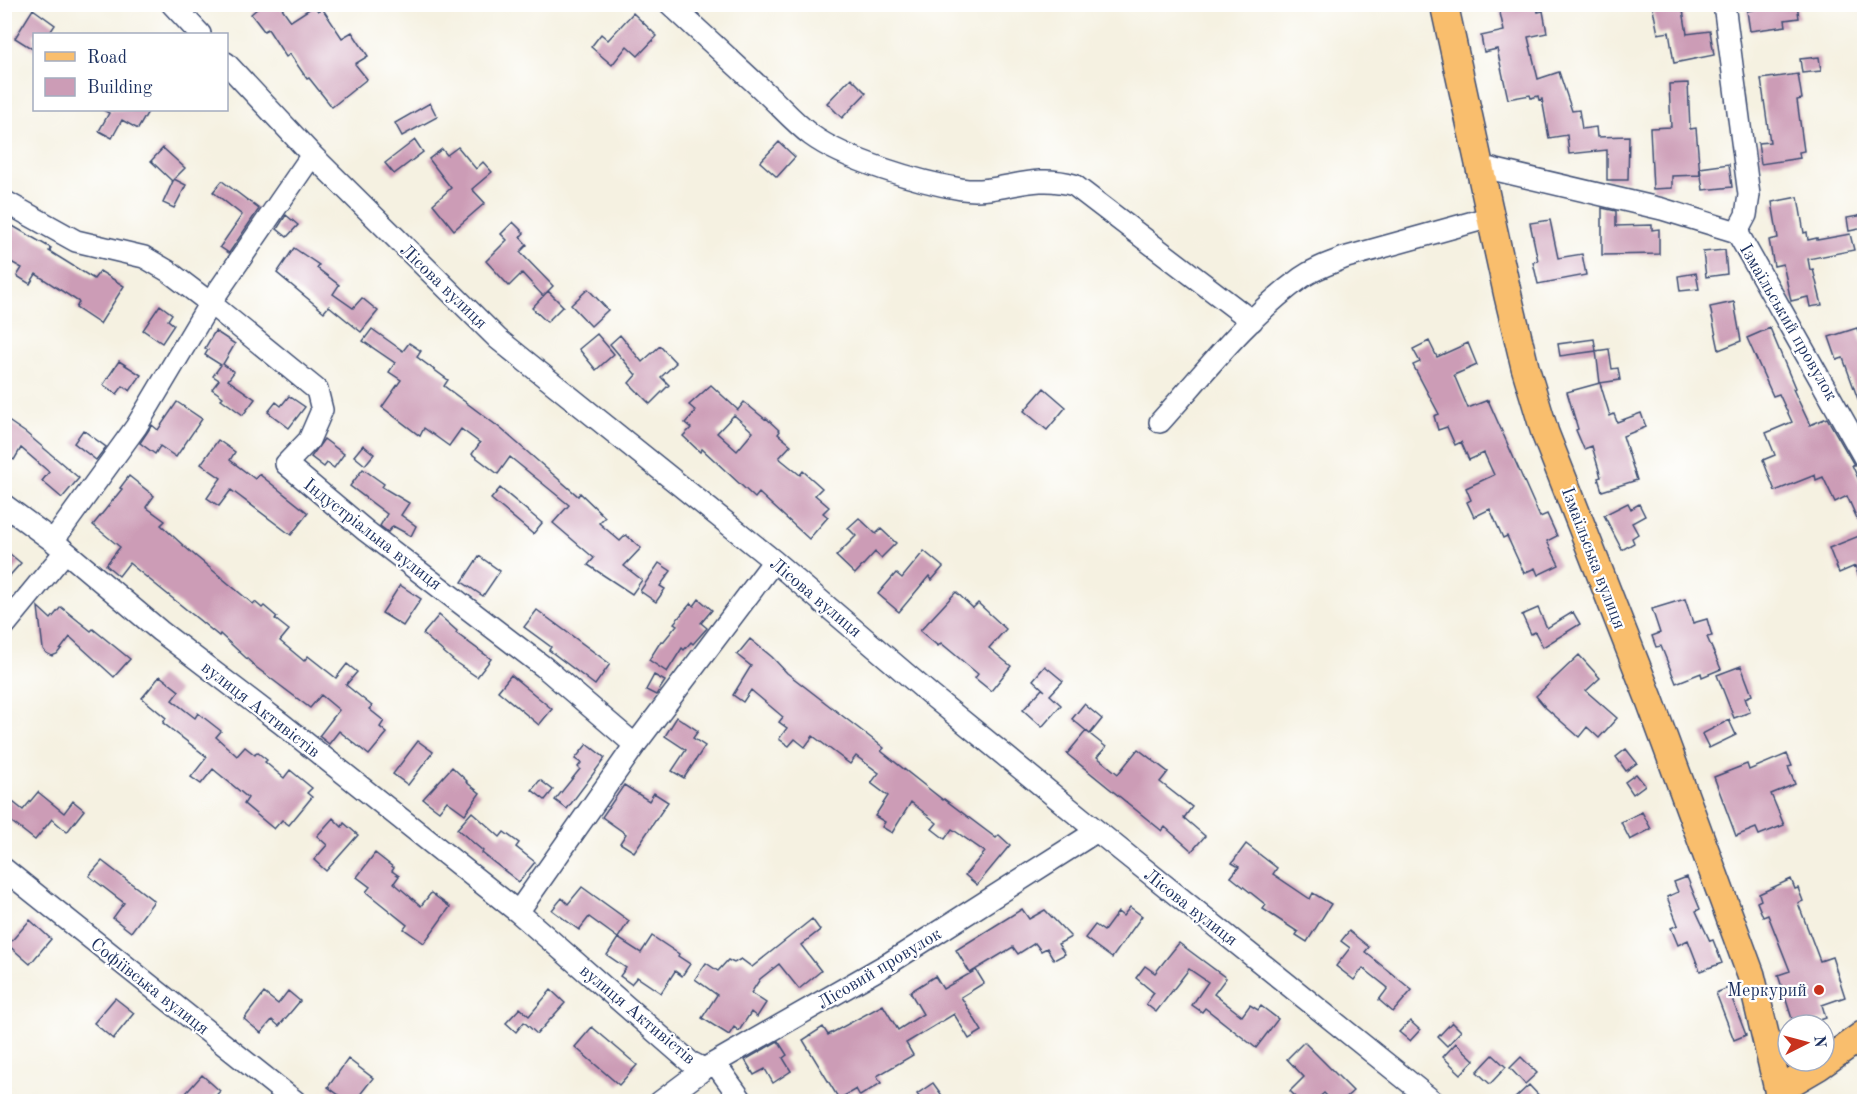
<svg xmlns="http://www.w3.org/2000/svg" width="1869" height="1106" viewBox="0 0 1869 1106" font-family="'Old Standard TT',serif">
<rect width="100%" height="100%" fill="#fff"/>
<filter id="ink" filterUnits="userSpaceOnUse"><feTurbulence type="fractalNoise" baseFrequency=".0167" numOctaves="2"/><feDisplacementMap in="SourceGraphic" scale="12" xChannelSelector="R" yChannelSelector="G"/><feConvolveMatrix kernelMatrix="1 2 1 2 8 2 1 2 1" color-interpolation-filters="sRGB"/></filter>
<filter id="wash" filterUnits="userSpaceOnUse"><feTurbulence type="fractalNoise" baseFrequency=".008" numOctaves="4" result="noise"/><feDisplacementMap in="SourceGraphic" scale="24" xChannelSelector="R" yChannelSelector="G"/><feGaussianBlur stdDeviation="1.35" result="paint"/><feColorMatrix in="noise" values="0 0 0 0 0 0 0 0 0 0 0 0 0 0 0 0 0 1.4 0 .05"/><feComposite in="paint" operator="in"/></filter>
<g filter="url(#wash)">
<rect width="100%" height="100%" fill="#f5f1e1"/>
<g id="blocks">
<!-- building -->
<path fill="#cc9cb6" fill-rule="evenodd" d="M263,4H279L291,21L314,6L318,11L322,8L342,38L352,32L368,56L355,64L367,79L332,107L309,78L307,79L290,54L286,57L268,29L264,31L251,14Z
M1498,4H1536L1538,12L1543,11L1547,33L1528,37L1538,79L1559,72L1572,111L1579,110L1582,129L1596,127L1597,137L1629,136L1628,180H1607V150L1569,154L1567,135L1549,138L1542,99L1539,100L1538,96L1531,98L1530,95L1508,99L1497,49L1484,52L1481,36L1504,31Z
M1652,4H1682L1687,34L1710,31L1714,55L1674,63L1669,32L1658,34Z
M1782,4H1797L1799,18L1785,20L1786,26L1750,31L1747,11Z
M33,9L55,25L49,34H34V50L15,38Z
M633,13L657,36L638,56L627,46L612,65L591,47L601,34L608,40Z
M1819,57L1821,71L1802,73L1800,59Z
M1798,74L1802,99L1797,100L1804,151L1799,152L1800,158L1761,164L1758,143L1770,142L1761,79Z
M851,78L866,93L842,118L827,103Z
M1688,83L1690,129L1696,128L1700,175L1672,176V188L1653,189L1650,128L1671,127L1669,84Z
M430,103L437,117L402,136L395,123Z
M103,110H149L138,129L122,120L112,138L99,131L109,113Z
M415,140L423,152L394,174L385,163Z
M779,142L795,157L777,177L760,162Z
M458,147L476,169L483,162L492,172L472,189L485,203L454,230L433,204L451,188L429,159L442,149L447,155Z
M163,148L185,168L172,181L151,161Z
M1729,164L1732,187L1703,190L1700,168Z
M174,179L186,185L174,208L163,203Z
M222,181L259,209L229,253L220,247L242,215L213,192Z
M1798,197L1804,233L1807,232L1808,240L1817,238V240L1850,234L1854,250L1808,259L1810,270L1813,269L1822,305L1810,307L1808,297L1791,301L1783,264L1774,266L1769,240L1778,238L1772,202Z
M1602,208L1616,211V226L1652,225V230L1659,229V254L1602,255Z
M286,215L298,225L287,237L277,229Z
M1864,215V228L1849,231L1847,218Z
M1550,220L1558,258L1582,254L1586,275L1538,284L1533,262L1538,261L1530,223Z
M4,221L51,248L49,251L94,279L100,271L124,286L100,324L76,308L79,302L36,274L30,284L17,276L22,268L4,258Z
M513,222L524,233L520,237L527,245L520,252L553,286L543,296L522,273L509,286L486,261L507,240L501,234Z
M294,248L319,265L317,268L339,285L333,294L353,308L362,298L378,311L361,332L329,306L324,312L277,273Z
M1725,250L1727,274L1706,277L1703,252Z
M1696,273L1699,289L1680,291L1678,276Z
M588,289L608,310L591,326L571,305Z
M548,291L563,306L547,322L532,308Z
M1734,302L1741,341L1719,350L1710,307Z
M160,305L172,314L168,320L174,325L162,343L143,330Z
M1770,328L1795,388L1793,389L1810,425L1827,418L1854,465H1852L1864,491V534L1847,496L1835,502L1823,477L1816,480L1815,475L1775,491L1763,460L1775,455L1766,433L1792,422L1779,394L1773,396L1747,338Z
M1857,328L1864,349V412L1863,413L1843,358L1837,360L1829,337Z
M372,329L403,351L409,343L421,351L417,357L448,380L444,386L500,428L578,496L580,493L605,517L599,523L620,541L626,535L641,548L624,566L642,580L632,594L588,565L594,558L553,523L569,505L510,457L498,474L472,454L480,443L461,429L449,446L424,428L420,436L382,407L401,380L389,372L395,363L363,341Z
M215,331L235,344L223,364L234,372L228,380L255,399L243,415L221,399L223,397L212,389L219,380L213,376L221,365L205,355L208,350L205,348Z
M597,334L614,354L596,370L579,349Z
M620,335L642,362L660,346L676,363L661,377L669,385L650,404L629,383L636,375L610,344Z
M1594,339L1596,351L1560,356L1558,344Z
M1429,341L1437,357L1468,343L1477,365L1454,375L1468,408L1488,400L1540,517L1547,514L1557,536L1547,541L1559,565L1538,575L1535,568L1524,573L1507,536L1503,538L1490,509L1474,517L1467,502L1471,500L1466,488L1494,475L1484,453L1469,460L1461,442L1455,445L1447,427L1438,430L1434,416L1439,414L1413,365L1420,362L1413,349Z
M1609,349L1612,369L1618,368L1620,380L1600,383L1596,351Z
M119,361L141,375L130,391L123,386L117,394L103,385Z
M1600,383L1610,416L1614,414L1617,422L1641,413L1646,427L1623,436L1637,480L1602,491L1598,478L1601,477L1592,446L1584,449L1576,430L1578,429L1567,392Z
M711,385L738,410L744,402L765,419L766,418L780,431L778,434L791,445L779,458L800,475L803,471L822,488L815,495L829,507L823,513L828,517L809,539L759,493L755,498L702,449L700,452L683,436L691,428L685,423L696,411L689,405ZM734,415L753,432L737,451L717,433Z
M1044,388L1066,407L1047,430L1024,411Z
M289,396L305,407L289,428L268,412L276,402L281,406Z
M177,402L202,419L176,457L160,446L155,454L140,443L152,425L158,430Z
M4,418L26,433L79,478L62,498L42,481L49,472L21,448L14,460L4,453Z
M83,430L106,447L96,460L74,443Z
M324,439L344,454L334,468L327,463L324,467L311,457Z
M218,440L235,452L230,460L255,479L259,474L308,513L291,535L231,490L219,506L207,498L221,478L201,464Z
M363,445L374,454L365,465L354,456Z
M363,469L384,484L382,487L409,503L401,515L416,526L411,536L393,526L388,532L380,526L387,514L350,486Z
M129,476L154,496L146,507L165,521L161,525L186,548L253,604L255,602L262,608L264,606L277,617L275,619L289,630L280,641L304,661L308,656L336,678L347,664L357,672L346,685L372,706L369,709L384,721L380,727L387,733L369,755L339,731L329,744L319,736L339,710L321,695L310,708L257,668L220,634L219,636L129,563L119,576L106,565L120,547L93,525L122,489L120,488Z
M500,488L542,523L533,534L491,499Z
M1628,503L1631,509L1639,504L1645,516L1632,523L1638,534L1632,538L1634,543L1622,550L1604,515Z
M859,518L876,534L881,529L896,543L881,558L875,552L855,574L836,556L856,536L848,528Z
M1864,534V587L1863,588L1855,566L1839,573L1829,548Z
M924,551L943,567L932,580L929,576L899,612L878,594L896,573L902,578Z
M10,554L21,563L4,582V561Z
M479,556L500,571L483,596L462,582Z
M659,563L671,571L660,586L665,589L656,602L640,591Z
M400,585L421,599L403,626L382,613Z
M956,592L973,608L978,603L1006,629L989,648L1011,666L991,691L975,678L978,674L941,643L938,646L920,631Z
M699,599L712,610L701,623L707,628L693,644L691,642L684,650L682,648L667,672L649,660L661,641L663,642L677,625L674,623L691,603L694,606Z
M1685,599L1693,623L1707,619L1712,636L1707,637L1721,669L1702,677L1701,673L1676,683L1661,646L1656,647L1652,636L1660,633L1652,609Z
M38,607L51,619L61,607L91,631L93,629L130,659L114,677L70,637L57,654L52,656L46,653L43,649Z
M1538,608L1547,628L1573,612L1580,624L1543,647L1535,632L1531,634L1522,615Z
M537,610L610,664L595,685L549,650L551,647L524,627Z
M439,615L457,631L456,633L491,659L477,677L455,662L423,634Z
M750,639L772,657L787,673L884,748L881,751L943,800L944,799L996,838L999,835L1010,845L977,885L965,875L985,852L952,829L945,839L932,829L937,823L911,802L892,833L882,827L885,822L875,816L888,796L871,783L879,773L856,756L850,764L813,736L805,747L795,739L789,746L779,739L787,728L779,722L783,717L751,690L743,702L733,695L751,666L737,655Z
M1579,655L1600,678L1586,691L1617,718L1599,738L1587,727L1579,737L1546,708L1536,696Z
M1045,666L1063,681L1050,695L1061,705L1042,727L1023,710L1042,689L1045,691L1033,680Z
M1741,666L1752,695L1745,698L1750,712L1734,718L1717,675Z
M511,675L552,709L539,725L498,691Z
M654,675L665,681L656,695L646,690Z
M160,676L179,691L172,700L195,718L198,713L221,731L216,737L237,756L245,747L255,755L257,752L267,760L265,762L284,778L290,770L312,788L307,793L312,797L289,825L282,820L274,829L244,804L248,798L213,769L201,784L191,777L207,757L163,723L166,718L142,698Z
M1084,704L1102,719L1090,734L1072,719Z
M677,717L698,731L693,738L705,746L684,778L672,771L686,750L665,736Z
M1729,720L1736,735L1709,748L1702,734Z
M1086,731L1106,747L1097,757L1118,774L1138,749L1168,772L1160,782L1192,807L1184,818L1205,836L1192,851L1165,827L1162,831L1067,754Z
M418,741L433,752L408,785L393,774Z
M587,744L605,758L567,809L555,800L580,769L578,767L581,763L575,759Z
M1626,749L1637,763L1626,771L1616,757Z
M1787,754L1792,766L1788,767L1795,784L1771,794L1784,825L1759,835L1756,828L1736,836L1714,777L1747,764L1749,770Z
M452,767L467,781L466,782L480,793L465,814L447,801L439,811L423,799Z
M1636,774L1645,785L1633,794L1625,782Z
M540,780L553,790L545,800L532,790Z
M624,785L649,801L654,793L668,802L634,852L620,843L626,834L602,817Z
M38,792L64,813L73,801L84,810L67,832L52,819L35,840L4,816V795L23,810Z
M472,812L500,837L504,832L519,843L516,847L535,862L519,882L482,853L483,851L457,829Z
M1642,812L1651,829L1630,840L1621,822Z
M333,818L342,827L344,823L358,835L326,871L314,860L327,845L317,836Z
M1246,844L1277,868L1273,874L1310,899L1313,893L1331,904L1307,942L1296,935L1298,932L1263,909L1266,905L1231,877L1239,867L1232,863Z
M375,853L394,868L392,871L399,876L394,883L421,906L431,893L450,907L424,943L404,929L407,925L366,892L370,887L357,877Z
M102,861L154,901L131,932L113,918L124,903L89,876Z
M1687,877L1700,909L1696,911L1710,941L1713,940L1722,963L1700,971L1688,940L1678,945L1671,928L1678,925L1667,897L1678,892L1674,882Z
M1791,879L1795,889L1798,888L1803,901L1798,903L1820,961L1832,957L1845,997L1822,1005L1826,1018L1805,1025H1794L1778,975L1790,971L1768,915L1763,917L1757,902L1761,900L1759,894Z
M582,887L629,921L618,938L589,917L579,930L552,910L562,898L568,904Z
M1130,907L1142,916L1112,958L1085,938L1095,925L1104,931L1118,912L1123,916Z
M1022,909L1029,919L1045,910L1071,937L1058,944L1065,954L1054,960L1047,948L1041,951L1035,943L1018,954L1013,947L970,973L956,950Z
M812,919L820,930L801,945L821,971L799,989L779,964L760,979L751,993L766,1003L757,1017L751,1012L739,1031L734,1027L729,1035L702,1018L717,995L695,979L706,963L718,971L728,960L734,963L741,959L752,967Z
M30,920L51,939L30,964L8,945Z
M1349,931L1369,947L1365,952L1412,990L1393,1012L1379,1000L1388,988L1363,968L1354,980L1336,966L1350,948L1341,941Z
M652,936L679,954L678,956L690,964L682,976L675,971L661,993L637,977L631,984L620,976L626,968L607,955L618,938L641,953Z
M1179,943L1226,978L1214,994L1242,1016L1250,1005L1258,1010L1261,1006L1278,1019L1256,1048L1205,1008L1202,1012L1192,1005L1208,982L1189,969L1156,1012L1146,1004L1154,993L1136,978L1145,966L1155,973Z
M976,970L984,983L961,997L982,1031L969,1039L954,1014L906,1043L913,1055L877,1076L881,1083L860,1096L856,1089L839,1099L803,1040L823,1027L828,1035L883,1005L898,1030L923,1014L910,992L935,976L943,989Z
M1728,988L1746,1035L1734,1040L1716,993Z
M551,990L565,1003L537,1034L524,1022L516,1032L506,1023L520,1008L529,1016Z
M288,991L300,1001L279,1026L272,1020L261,1033L244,1019L264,993L278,1004Z
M115,998L134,1013L113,1039L94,1023Z
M1410,1021L1420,1030L1410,1041L1399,1032Z
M1452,1022L1461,1031L1447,1046L1438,1037Z
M592,1027L637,1065L619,1085L575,1047Z
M778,1041L787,1055L783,1058L791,1071L773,1083L765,1069L754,1075L745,1060Z
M1304,1042L1353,1091L1342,1101H1332L1324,1093L1315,1101H1300L1290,1091L1304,1077L1287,1059Z
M1456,1043L1474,1060L1461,1074L1443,1057Z
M1493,1055L1506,1067L1490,1084L1477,1072Z
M1521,1057L1537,1073L1525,1084L1510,1068Z
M348,1059L373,1078L355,1101H347L328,1087Z
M202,1075L220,1091L211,1101H179Z
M933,1083L946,1101H922L917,1094Z
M1529,1085L1544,1101H1512Z"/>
</g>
</g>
<g filter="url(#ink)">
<use href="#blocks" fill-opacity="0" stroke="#3c4c72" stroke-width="1.5"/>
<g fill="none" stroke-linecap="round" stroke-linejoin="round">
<defs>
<path id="minor" d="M172,4L200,34
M670,4C702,34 735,64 767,94C782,108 795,123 811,135C845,160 919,182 961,189C1001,195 1030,172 1074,185L1252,321
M1724,4L1749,195L1746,215L1737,232L1864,457
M226,63L312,155L498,339L774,561L932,696L1097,831L1434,1102
M1479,166L1662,209L1737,232
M4,201L76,241L144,257L168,271L210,303L317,390L322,410L309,440L286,464L366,531L544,667L635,745
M1160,422C1204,373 1247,317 1301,278C1315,268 1331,263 1347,257L1491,217
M4,505L53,541L160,631L282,724L518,912L690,1062L704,1069
M53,541L136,427L210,303L312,155
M4,626L65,552
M4,869L296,1102
M518,912L635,745L774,561
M715,1063L743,1102
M660,1102L704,1069L891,962L1097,831"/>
<path id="major" d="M1444,4L1508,296L1525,367L1545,433L1649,698L1751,975L1781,1102
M1778,1090L1819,1066L1864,1034"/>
</defs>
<!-- minor casing -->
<use href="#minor" stroke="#3c4c72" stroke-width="24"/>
<!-- major casing -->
<use href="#major" stroke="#3c4c72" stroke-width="30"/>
<!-- minor -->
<use href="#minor" stroke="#fff" stroke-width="21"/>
<!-- major -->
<use href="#major" stroke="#f9be6d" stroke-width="27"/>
</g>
</g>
<!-- markers -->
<circle fill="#c8321e" stroke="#fff" stroke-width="2" cx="1819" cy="990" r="6"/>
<g text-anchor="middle" stroke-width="4.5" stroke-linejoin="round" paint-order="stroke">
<!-- street labels -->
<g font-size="18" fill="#1b2f5e" stroke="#fff">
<text transform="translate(444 286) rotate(44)" y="6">Лісова вулиця</text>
<text transform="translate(1789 322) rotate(60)" y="6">Ізмаїльський провулок</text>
<text transform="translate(373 534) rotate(38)" y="6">Індустріальна вулиця</text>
<text transform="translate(1594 558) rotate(69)" y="6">Ізмаїльська вулиця</text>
<text transform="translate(816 597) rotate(40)" y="6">Лісова вулиця</text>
<text transform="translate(261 709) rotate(38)" y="6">вулиця Активістів</text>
<text transform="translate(1191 907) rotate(38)" y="6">Лісова вулиця</text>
<text transform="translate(879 968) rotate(-31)" y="6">Лісовий провулок</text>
<text transform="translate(150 986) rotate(38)" y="6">Софіївська вулиця</text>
<text transform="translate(638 1014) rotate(40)" y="6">вулиця Активістів</text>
</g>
<!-- poi labels -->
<g font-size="18" fill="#1b2f5e" stroke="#fff" text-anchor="end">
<text x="1807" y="996">Меркурий</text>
</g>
</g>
<!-- margin -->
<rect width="1869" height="1106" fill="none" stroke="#fff" stroke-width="24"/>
<!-- legend -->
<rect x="33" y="33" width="195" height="78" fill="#ffffff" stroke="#a4acbf" stroke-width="1.5"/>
<rect x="45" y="52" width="30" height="9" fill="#f9be6d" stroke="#a4acbf" stroke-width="1.5"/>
<text x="87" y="63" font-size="18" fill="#1b2f5e">Road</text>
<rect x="45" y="78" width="30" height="18" fill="#cc9cb6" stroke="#a4acbf" stroke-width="1.5"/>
<text x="87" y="93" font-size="18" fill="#1b2f5e">Building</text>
<!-- north arrow -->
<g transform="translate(1806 1043) rotate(84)"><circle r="28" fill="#ffffff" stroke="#a4acbf" stroke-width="1.5"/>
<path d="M0-4.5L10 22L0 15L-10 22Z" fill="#c8321e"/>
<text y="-9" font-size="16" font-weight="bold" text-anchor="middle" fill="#1b2f5e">N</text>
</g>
</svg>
